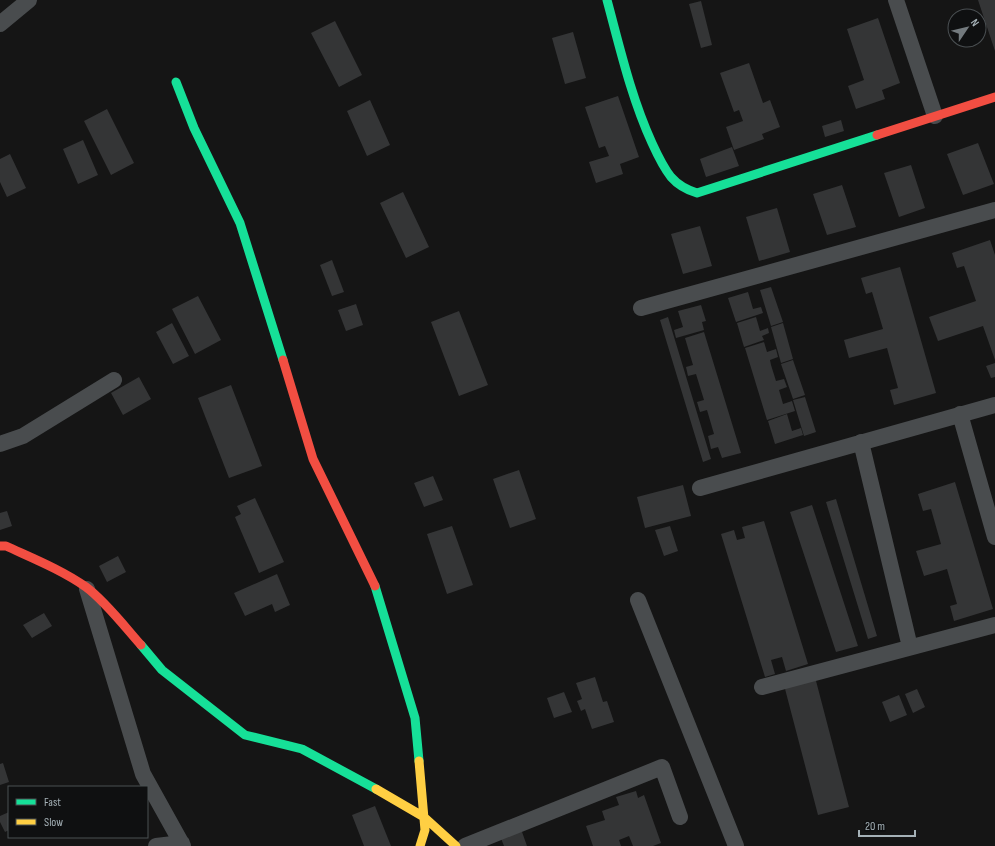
<svg xmlns="http://www.w3.org/2000/svg" width="995" height="846" viewBox="0 0 995 846" font-family="'Sofia Sans Condensed',sans-serif">
<rect width="100%" height="100%" fill="#151515"/>
<!-- building -->
<path fill="#343536" d="M978,0H995V51Z
M701,1L712,45L701,48L689,4Z
M878,18L900,83L882,90L885,99L856,109L848,86L864,80L847,29Z
M335,21L362,75L339,87L311,33Z
M573,32L586,78L565,84L552,38Z
M749,63L763,103L770,100L780,127L762,134L764,139L734,150L726,127L743,121L739,110L734,112L720,73Z
M618,96L639,157L620,164L623,174L596,183L589,162L609,156L605,146L599,148L585,107Z
M370,100L390,145L367,156L347,111Z
M107,109L134,163L111,175L84,121Z
M841,120L844,131L825,137L822,126Z
M83,140L98,175L78,184L63,149Z
M978,143L994,184L963,195L947,154Z
M732,147L739,166L706,177L700,159Z
M10,154L26,188L7,197L0,182V159Z
M911,165L925,208L899,217L884,173Z
M842,185L856,227L827,235L813,194Z
M403,192L429,247L406,258L380,203Z
M777,208L790,252L759,261L746,217Z
M700,226L712,266L683,274L671,234Z
M990,240L995,255V360L983,326L938,341L929,317L976,301L964,266L957,268L952,253Z
M332,260L344,292L332,296L320,265Z
M900,267L936,393L894,405L890,390L898,388L887,348L849,358L844,340L883,329L872,292L866,294L861,278Z
M771,287L783,322L771,326L760,290Z
M748,292L753,309L761,307L763,313L736,322L728,298Z
M198,296L221,340L195,354L172,309Z
M356,304L363,325L346,331L338,310Z
M701,305L706,321L702,322L704,330L676,338L674,330L683,327L678,311Z
M459,311L488,385L459,396L431,322Z
M668,317L711,459L703,462L660,320Z
M756,317L760,331L768,328L769,333L762,336L764,340L744,347L737,323Z
M172,323L189,356L173,364L156,332Z
M783,323L793,359L781,363L771,327Z
M704,332L741,453L722,458L718,447L711,449L708,436L714,434L707,410L700,412L697,402L704,400L696,374L688,376L686,367L693,365L685,338Z
M764,342L767,352L776,349L778,357L770,360L771,365L776,381L784,379L787,387L779,390L783,404L792,401L795,411L767,420L745,348Z
M793,360L805,395L793,399L781,364Z
M995,363V377L991,378L986,366Z
M139,377L151,399L123,415L111,393Z
M231,385L262,466L229,478L198,398Z
M805,397L816,432L804,436L793,400Z
M787,414L792,431L801,428L803,435L775,444L768,421Z
M519,470L536,519L510,528L493,479Z
M433,476L443,500L424,507L414,483Z
M955,482L993,609L954,621L950,606L957,604L947,569L924,576L916,551L941,544L931,509L923,511L918,494Z
M683,485L691,516L645,528L637,497Z
M255,498L284,562L259,573L235,517L241,514L237,506Z
M836,499L877,636L868,639L826,502Z
M812,505L858,646L836,652L790,512Z
M7,511L12,526L0,530V513Z
M764,521L808,664L786,671L782,657L771,660L775,674L765,677L721,534L734,530L737,540L745,538L742,527Z
M452,526L473,585L447,594L427,534Z
M670,526L678,551L664,556L655,530Z
M118,556L126,572L107,582L99,566Z
M277,574L290,605L275,612L272,604L245,616L234,593Z
M44,613L52,626L32,638L23,625Z
M595,677L603,702L607,701L614,722L592,729L585,709L581,711L577,701L582,699L576,683Z
M815,677L849,807L818,815L784,685Z
M917,689L925,707L913,713L905,694Z
M564,692L572,712L554,718L547,698Z
M899,695L907,715L890,722L882,702Z
M3,763L9,782L0,785V764Z
M636,791L638,798L644,795L661,843L653,846H633L629,836L619,840L621,846H593L586,826L605,820L602,811L619,805L616,797Z
M375,806L391,846H364L352,815Z
M9,812V830L5,832L0,822V816Z
M521,829L527,846H504L500,836Z"/>
<g fill="none" stroke-linecap="round" stroke-linejoin="round">
<!-- street -->
<path stroke="#494c4e" stroke-width="16" d="M896,0L935,116
M0,24L29,0
M641,308L995,210
M960,414L995,537
M861,442L910,647
M0,444L23,436L114,380
M700,488L995,405
M87,589L143,774L183,846
M638,600L736,846
M762,687L995,625
M156,846L182,843
M465,846L662,767L680,817"/>
<!-- fast -->
<path stroke="#16e098" stroke-width="9" d="M607,0C620,48 631,97 652,143C657,154 663,167 671,177C678,185 687,190 697,193L877,135
M176,82L194,128L240,223L283,360
M375,586L415,718L419,761
M141,645L162,670L245,735L302,749L376,789"/>
<!-- slow -->
<path stroke="#ffcf43" stroke-width="9" d="M419,761L425,830L420,846
M376,789L424,817L456,846"/>
<!-- jam -->
<path stroke="#f24e42" stroke-width="9" d="M877,135L995,97
M283,360L313,459L375,586
M0,546H6C32,558 62,570 86,587C105,601 125,627 141,645"/>
</g>
<!-- legend -->
<rect x="8" y="786" width="140" height="52" fill="#0f1011" stroke="#4b5053"/>
<rect x="16" y="799" width="20" height="6" fill="#16e098" stroke="#4b5053"/>
<text x="44" y="806" font-size="12" fill="#a5b1b7">Fast</text>
<rect x="16" y="819" width="20" height="6" fill="#ffcf43" stroke="#4b5053"/>
<text x="44" y="826" font-size="12" fill="#a5b1b7">Slow</text>
<!-- north arrow -->
<g transform="translate(967 28) rotate(55)"><circle r="19" fill="#0f1011" stroke="#4b5053"/>
<path d="M0-3L7 15L0 10L-7 15Z" fill="#737a7e"/>
<text y="-6" font-size="11" font-weight="bold" text-anchor="middle" fill="#a5b1b7">N</text>
</g>
<!-- scale -->
<path d="M859 830v6h56v-6" fill="none" stroke="#a5b1b7" stroke-width="2"/>
<text x="865" y="830" font-size="12" fill="#a5b1b7" stroke="#0f1011" stroke-width="3" paint-order="stroke">20 m</text>
</svg>
